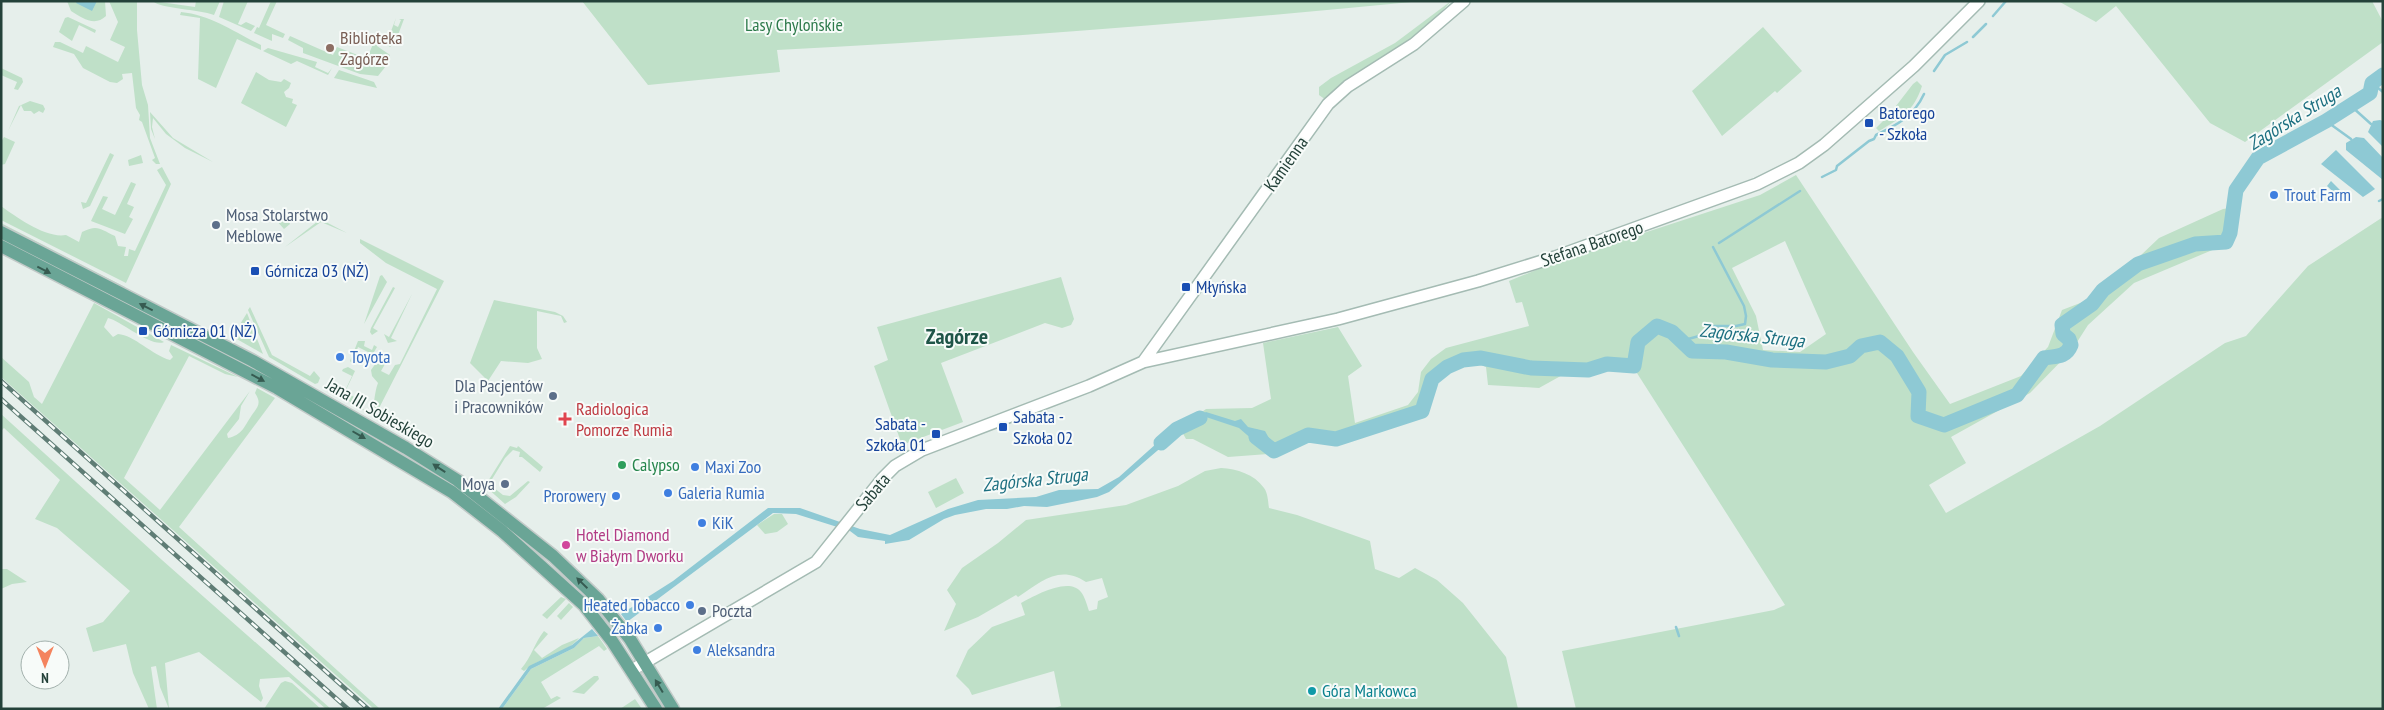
<svg xmlns="http://www.w3.org/2000/svg" width="2384" height="710" viewBox="0 0 2384 710" font-family="'PT Sans Narrow',sans-serif">
<rect width="100%" height="100%" fill="#e6efeb"/>
<!-- green -->
<path fill="#bfe0c8" fill-rule="evenodd" d="M67,1H105L106,16C95,27 82,18 71,11Z
M109,1H137V30L142,85L148,105L150,138L160,164H156L152,160L155,158L142,122L139,120L140,115L136,108L132,73L122,74L123,79L117,83L110,82L83,68L74,54L53,47L55,42H60L83,53L86,46L118,62L125,47L110,40L118,22Z
M153,1L195,7L196,1H220L214,15C199,9 160,9 153,1Z
M224,1H248L238,24L241,25L246,22L255,26L251,31L219,17Z
M271,1H277L266,25L285,34L283,38L272,34V41L254,33L257,27L259,28Z
M582,1H1422C1207,22 992,39 777,50L780,72L648,85Z
M1451,1C1421,37 1365,72 1326,100L1319,95V87L1331,78L1395,43Z
M2058,1H2372L2383,22V42L2245,142L2210,123L2116,6L2096,22Z
M181,12C211,15 234,32 261,45V50L237,39L216,88L198,79L200,18L180,15Z
M68,17L96,30L95,33L79,25L72,41L59,32L65,18Z
M396,18L394,25L398,27L401,20L399,19H404L395,43L390,47L384,43V38L388,39Z
M1763,27L1802,71L1777,93L1775,91L1722,136L1692,91Z
M290,36L333,55L337,47L386,66L378,76L360,74L303,53V48L288,40Z
M376,37L377,46L390,55L387,63L368,56Z
M268,48L317,62L315,67L328,73L332,68L328,75L297,61L291,64L263,51Z
M1,68L22,78L23,82L18,90L14,89L17,82L1,75Z
M339,70L374,82L377,88L334,78Z
M256,72L269,80L281,82L284,79L291,83L289,88L284,92L286,97L293,99L292,103L297,105L286,127L241,103Z
M1917,81L1922,86C1914,111 1901,118 1879,131L1876,128L1889,115L1913,84Z
M30,101L43,105L45,109L43,113L39,111L34,114L31,111H24L21,105L8,131L19,106Z
M150,112L173,138L213,162L185,148L166,134L153,118L152,127L155,139L151,129Z
M4,137L15,142L5,164L1,165V142Z
M110,153L114,155L90,206L83,209L81,202L86,203Z
M141,155L143,163L129,166L128,160Z
M162,167L171,184L126,283L1,220V206C16,217 47,239 66,235L79,242L82,232C98,224 100,229 115,236L118,246L126,247L124,256H128L129,249L135,251L166,185L157,170Z
M1796,175L1913,352L1950,404L2021,376L2048,347L2062,310L2088,300L2110,277L2120,275L2159,238L2223,209L2230,208L2229,243L2134,283L2088,325L2072,350L2030,393L1951,437L1966,463L1929,485L1946,513L2100,426L2225,343L2246,336L2308,266L2383,217V709H1576L1562,651L1774,610L1785,605L1635,370L1566,373L1539,388L1488,385L1486,367C1446,348 1433,381 1418,411L1340,442L1292,437L1268,454L1228,457L1193,439H1186L1180,428L1206,409L1252,408L1271,399L1263,343L1338,327L1362,366L1348,376L1355,423L1408,405L1418,392L1421,372L1431,359L1446,348L1529,326L1522,302L1516,303L1509,281L1558,261L1760,195ZM1785,241L1826,334L1800,352L1763,350L1756,316L1732,268Z
M131,182L136,184L127,204L134,207L129,217L133,219L125,234L91,221L103,196L108,197L102,209L115,215Z
M284,210L290,224L284,229L275,219Z
M318,221H324L347,233L321,222L285,247Z
M1,223L125,287L124,289L1,226Z
M360,239L444,281L375,416L378,419L342,397L352,376L342,371L343,369L348,367L355,371L345,392L358,399L361,393L363,395L358,406L371,414C375,404 374,393 378,383L372,376L371,370L376,363L385,364L381,371L389,375L395,365L400,364L437,289L386,263L360,243Z
M382,275L387,282L364,324L380,276Z
M1061,277L1074,319L1071,325L1062,328L1045,323L941,363L963,422L902,445L874,366L888,360L877,327Z
M393,287L395,288L373,328L378,331L372,335L370,332L371,328Z
M412,294L391,338L397,341L388,343L384,334L389,337Z
M494,300L555,312L563,316L567,322L564,323L561,316L537,311V348L542,359L528,363L501,361L488,381L470,363Z
M94,303L164,342C152,348 121,321 108,318L104,327L113,337L118,334C134,335 152,355 170,360L173,357L169,351L171,345L238,377L225,374L189,356L124,478L160,510L250,391L241,406L239,419L227,434L228,438C242,435 244,427 250,418C256,408 263,405 255,393L257,388L275,398L179,527L380,709H374L1,377V357L29,382L34,397L42,404Z
M250,307L272,355L310,376L314,371L320,378L318,383L315,384L269,357L248,310Z
M247,313L263,354L235,338L237,329Z
M358,341H365L364,346L372,350L374,345L377,347L374,352L377,354L376,356L358,347L352,363L350,361Z
M1,414L162,560L331,709H326L289,677L260,679L259,686L263,698L261,702L199,652L165,663L169,709L160,687L156,666L151,667L157,709H149L133,673L126,644L93,652L86,628L103,622L130,591L57,528L35,519L60,480L4,428L1,431Z
M510,446L517,448L518,446L543,467L540,472L522,457H519L520,452L513,450L505,458L489,484L503,495L510,496L528,481L530,482L516,497L505,504L485,486Z
M1221,468C1237,469 1254,474 1264,488C1268,493 1268,502 1269,508L1297,515L1370,541L1375,569L1399,578L1415,568L1437,580L1463,603L1506,657L1518,709H1051L1061,706L1054,671L972,695L969,689L956,676L968,650L992,627L1025,615L1021,603C1034,596 1069,576 1081,592C1085,597 1087,605 1089,611L1097,609L1098,601L1108,597L1102,578L1086,582C1059,564 1041,582 1018,597L1016,595L978,617L944,631L956,604L947,590L962,568L998,543L1026,520L1126,505L1178,486L1205,471Z
M956,478L964,493L936,508L928,492Z
M774,514H782L788,524L777,532L765,534L757,525Z
M1,569H7L27,582L12,584L1,589Z
M561,597L566,599L547,619L542,615Z
M569,603L573,607L561,620L557,616Z
M544,631L548,634L534,650L542,658L562,645L579,638C565,655 540,657 524,671L521,669C532,656 534,644 544,631Z
M598,636L607,649L604,651L599,646L541,682L551,699L557,696L561,698L542,709H502L531,669L574,648L584,638Z
M594,676H598L599,679L584,694L572,692Z
M285,681L292,683L321,709H264L281,683Z
M635,699L642,709H620Z"/>
<!-- water -->
<path fill="#8ec9d4" d="M77,1H97L92,11L76,3Z
M2380,120L2383,121V147L2368,132L2373,121Z
M2356,137L2364,138L2383,158V180L2346,150V143Z
M2336,150L2375,189L2363,197L2321,164Z
M2331,181L2344,194L2341,199L2327,186Z
M1206,412L1235,421L1241,419L1248,427L1265,431L1270,440L1267,442L1273,447L1270,450L1265,446L1261,447L1239,428L1206,417L1184,430L1182,424Z
M1176,426L1178,433L1109,492L1097,497L1047,507L1024,506L1007,509H986L955,515L944,519L909,540L885,544V541L858,537L850,531L796,514L773,513L627,622L621,614L673,581L768,508H800L860,529L890,535L948,509L978,500L1036,497L1059,490L1098,489L1119,477Z
M592,629L598,636L584,638L574,648L531,669L502,709H498L529,666L572,645Z"/>
<g fill="none" stroke-linecap="round" stroke-linejoin="round">
<!-- stream -->
<path stroke="#8ec9d4" stroke-width="2.5" d="M1993,16L2006,1
M1973,37L1986,24
M1934,71L1945,55L1967,42
M2372,83L2383,92
M2351,106L2371,124
M2326,121L2351,139
M1822,177L1836,170L1837,166L1869,141L1874,139L1876,135C1897,125 1914,116 1924,94
M2379,201L2383,199
M1719,243L1800,191
M1681,341L1699,336L1712,326H1736L1745,324L1746,316L1744,306L1713,247
M1676,627L1679,636"/>
<!-- river -->
<path stroke="#8ec9d4" stroke-width="15" d="M1256,437L1274,451L1308,435L1336,439L1422,411L1432,379L1447,367L1463,360L1481,358L1531,368L1588,370L1607,364L1634,366L1638,342L1657,326L1672,332L1692,351L1726,352L1772,360L1826,362L1850,356L1861,346L1880,342L1897,356L1919,392L1918,416L1944,425L2017,395L2044,358C2055,356 2066,358 2071,345L2069,339L2063,334L2062,325L2092,304L2103,290L2138,264L2195,244L2226,242L2230,233L2236,190L2258,158L2326,121L2370,93L2372,83L2383,75
M1161,443L1177,429L1200,418"/>
<defs>
<path id="secondary" d="M1143,362L1328,104L1348,86L1414,44L1464,1
M632,670L816,562L882,479L895,466L922,450L1089,386L1143,362L1338,319L1478,281L1555,257L1757,184L1799,163L1824,145L1914,66L1979,1"/>
<path id="primary" d="M1,232L253,361L406,448L457,480L553,556L598,599L630,639L673,709
M1,246L277,388L452,492L502,531L584,605L612,641L656,709"/>
</defs>
<!-- secondary casing -->
<use href="#secondary" stroke="#a4bbb3" stroke-width="14"/>
<!-- primary casing -->
<use href="#primary" stroke="#c2cac8" stroke-width="15"/>
<!-- secondary -->
<use href="#secondary" stroke="#fff" stroke-width="11"/>
<!-- primary -->
<use href="#primary" stroke="#6aa596" stroke-width="12"/>
<defs>
<path id="rail" d="M1,381L368,709
M1,399L348,709"/>
</defs>
<!-- rail casing -->
<use href="#rail" stroke="#5f7d75" stroke-width="4.5"/>
<!-- rail -->
<use href="#rail" stroke="#f7fbf9" stroke-width="2.5" stroke-dasharray="8" stroke-linecap="butt"/>
</g>
<!-- one-way arrows -->
<defs><path id="oneway-solid" d="M-6-.8H1V-3.2L6.5 0L1 3.2V.8H-6Z" transform="scale(1.25)"/></defs>
<g fill="#365b51">
<use href="#oneway-solid" transform="translate(44 270) rotate(27)"/>
<use href="#oneway-solid" transform="translate(146 307) rotate(-153)"/>
<use href="#oneway-solid" transform="translate(258 378) rotate(28)"/>
<use href="#oneway-solid" transform="translate(359 435) rotate(30)"/>
<use href="#oneway-solid" transform="translate(439 468) rotate(-147)"/>
<use href="#oneway-solid" transform="translate(582 583) rotate(-136)"/>
<use href="#oneway-solid" transform="translate(659 686) rotate(-121)"/>
</g>
<!-- markers -->
<circle fill="#8d6e63" stroke="#f7fbf9" stroke-width="2" cx="330" cy="48" r="5"/>
<g fill="#1a4fb4" stroke="#f7fbf9" stroke-width="2">
<rect x="1864" y="118" width="10" height="10" rx="2.5"/>
<rect x="250" y="266" width="10" height="10" rx="2.5"/>
<rect x="1181" y="282" width="10" height="10" rx="2.5"/>
<rect x="138" y="326" width="10" height="10" rx="2.5"/>
<rect x="998" y="422" width="10" height="10" rx="2.5"/>
<rect x="931" y="429" width="10" height="10" rx="2.5"/>
</g>
<g fill="#3f7fe0" stroke="#f7fbf9" stroke-width="2">
<circle cx="2274" cy="195" r="5"/>
<circle cx="340" cy="357" r="5"/>
<circle cx="695" cy="467" r="5"/>
<circle cx="668" cy="493" r="5"/>
<circle cx="616" cy="496" r="5"/>
<circle cx="702" cy="523" r="5"/>
<circle cx="690" cy="605" r="5"/>
<circle cx="658" cy="628" r="5"/>
<circle cx="697" cy="650" r="5"/>
</g>
<g fill="#5c6f8a" stroke="#f7fbf9" stroke-width="2">
<circle cx="216" cy="225" r="5"/>
<circle cx="553" cy="396" r="5"/>
<circle cx="505" cy="484" r="5"/>
<circle cx="702" cy="611" r="5"/>
</g>
<path fill="#e0444e" stroke="#f7fbf9" stroke-width="2" d="M562.5 411.5h5v5h5v5h-5v5h-5v-5h-5v-5h5z"/>
<circle fill="#2e9e5b" stroke="#f7fbf9" stroke-width="2" cx="622" cy="465" r="5"/>
<circle fill="#d1479c" stroke="#f7fbf9" stroke-width="2" cx="566" cy="545" r="5"/>
<circle fill="#0f9aa8" stroke="#f7fbf9" stroke-width="2" cx="1312" cy="691" r="5"/>
<g text-anchor="middle" stroke-width="4" stroke-linejoin="round" paint-order="stroke">
<!-- park labels -->
<g font-size="18" fill="#2d7a4b" stroke="#f7fbf9">
<text x="794" y="31">Lasy Chylońskie</text>
</g>
<!-- education labels -->
<g font-size="18" fill="#785e54" stroke="#f7fbf9" text-anchor="start">
<text x="340" y="44">Biblioteka<tspan x="340" dy="21">Zagórze</tspan></text>
</g>
<!-- transit labels -->
<g font-size="18" fill="#164399" stroke="#f7fbf9" text-anchor="start">
<text x="1879" y="119">Batorego<tspan x="1879" dy="21">- Szkoła</tspan></text>
<text x="265" y="277">Górnicza 03 (NŻ)</text>
<text x="1196" y="293">Młyńska</text>
<text x="153" y="337">Górnicza 01 (NŻ)</text>
<text x="1013" y="423">Sabata -<tspan x="1013" dy="21">Szkoła 02</tspan></text>
<text x="926" y="430" text-anchor="end">Sabata -<tspan x="926" dy="21">Szkoła 01</tspan></text>
</g>
<!-- street labels -->
<g font-size="18" fill="#24423a" stroke="#f7fbf9">
<text transform="translate(1286 164) rotate(-55)" y="6">Kamienna</text>
<text transform="translate(1592 244) rotate(-19)" y="6">Stefana Batorego</text>
<text transform="translate(380 413) rotate(30)" y="6">Jana III Sobieskiego</text>
<text transform="translate(873 492) rotate(-50)" y="6">Sabata</text>
</g>
<!-- shop labels -->
<g font-size="18" fill="#366cbe" stroke="#f7fbf9" text-anchor="start">
<text x="2284" y="201">Trout Farm</text>
<text x="350" y="363">Toyota</text>
<text x="705" y="473">Maxi Zoo</text>
<text x="678" y="499">Galeria Rumia</text>
<text x="606" y="502" text-anchor="end">Prorowery</text>
<text x="712" y="529">KiK</text>
<text x="680" y="611" text-anchor="end">Heated Tobacco</text>
<text x="648" y="634" text-anchor="end">Żabka</text>
<text x="707" y="656">Aleksandra</text>
</g>
<!-- service labels -->
<g font-size="18" fill="#4e5e75" stroke="#f7fbf9" text-anchor="start">
<text x="226" y="221">Mosa Stolarstwo<tspan x="226" dy="21">Meblowe</tspan></text>
<text x="543" y="392" text-anchor="end">Dla Pacjentów<tspan x="543" dy="21">i Pracowników</tspan></text>
<text x="495" y="490" text-anchor="end">Moya</text>
<text x="712" y="617">Poczta</text>
</g>
<!-- health labels -->
<g font-size="18" fill="#be3a42" stroke="#f7fbf9" text-anchor="start">
<text x="576" y="415">Radiologica<tspan x="576" dy="21">Pomorze Rumia</tspan></text>
</g>
<!-- leisure labels -->
<g font-size="18" fill="#27864d" stroke="#f7fbf9" text-anchor="start">
<text x="632" y="471">Calypso</text>
</g>
<!-- hotel labels -->
<g font-size="18" fill="#b23c85" stroke="#f7fbf9" text-anchor="start">
<text x="576" y="541">Hotel Diamond<tspan x="576" dy="21">w Białym Dworku</tspan></text>
</g>
<!-- culture labels -->
<g font-size="18" fill="#0d838f" stroke="#f7fbf9" text-anchor="start">
<text x="1322" y="697">Góra Markowca</text>
</g>
<!-- water labels -->
<g font-size="19" font-style="italic" fill="#1c6f80" stroke="#f7fbf9">
<text transform="translate(2294 117) rotate(-32)" y="7">Zagórska Struga</text>
<text transform="translate(1752 335) rotate(6)" y="7">Zagórska Struga</text>
<text transform="translate(1035 479) rotate(-6)" y="7">Zagórska Struga</text>
</g>
<!-- district labels -->
<g font-size="22" font-weight="bold" fill="#1f5548" stroke="#f7fbf9">
<text x="957" y="344">Zagórze</text>
</g>
</g>
<!-- border -->
<rect width="2384" height="710" fill="none" stroke="#24423a" stroke-width="5"/>
<!-- north arrow -->
<g transform="translate(45 665) rotate(180)"><circle r="24" fill="#f7fbf9" stroke="#a3b1ad"/>
<path d="M0-4L9 19L0 12L-9 19Z" fill="#f4845f"/>
<text y="-8" font-size="14" font-weight="bold" text-anchor="middle" fill="#24423a">N</text>
</g>
</svg>
